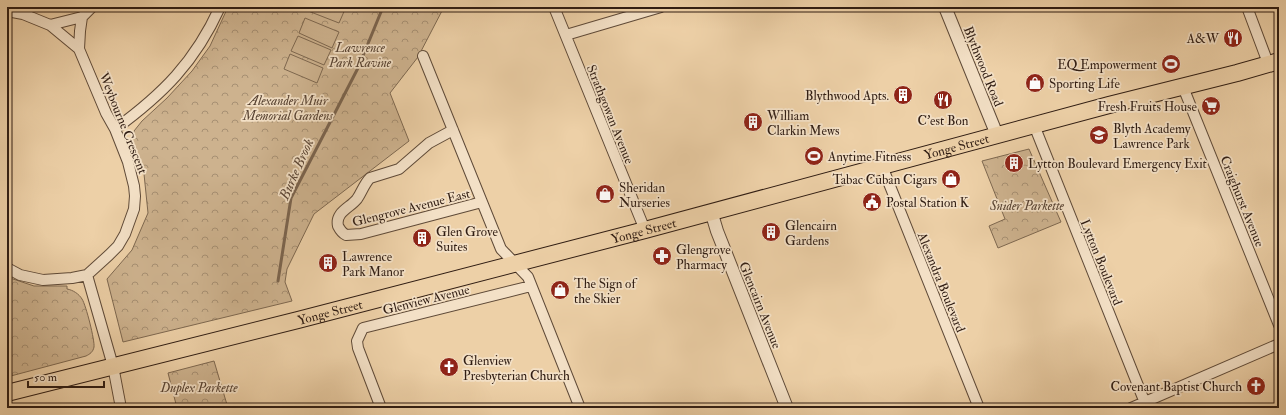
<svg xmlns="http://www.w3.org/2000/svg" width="1286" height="415" viewBox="0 0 1286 415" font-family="'IM FELL Double Pica',serif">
<defs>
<pattern id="forest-crowns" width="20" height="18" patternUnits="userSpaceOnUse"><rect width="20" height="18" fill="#cdb28e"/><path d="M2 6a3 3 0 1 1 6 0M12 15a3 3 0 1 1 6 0" fill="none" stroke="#a79073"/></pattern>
</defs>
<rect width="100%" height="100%" fill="#edd0a7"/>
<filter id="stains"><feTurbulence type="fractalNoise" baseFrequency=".005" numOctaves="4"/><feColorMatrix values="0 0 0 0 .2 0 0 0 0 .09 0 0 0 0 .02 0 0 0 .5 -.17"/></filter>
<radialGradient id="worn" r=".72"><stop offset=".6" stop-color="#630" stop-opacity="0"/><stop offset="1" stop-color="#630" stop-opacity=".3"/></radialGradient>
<!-- forest -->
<path fill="url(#forest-crowns)" stroke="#7e6850" d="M228,7H444L418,57L390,93L409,141L314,214L287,269L285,282L292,301L123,342L107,279L132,250L148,213L144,174L133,149L132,143L134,131L142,121L167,98L192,71L210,46Z
M1029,149L1061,222L998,248L989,226L1005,219L982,161Z
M7,277L34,286H67V289C73,290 79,294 82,299C86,305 95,341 94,347C93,352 90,354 86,356L7,377Z
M214,361L228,408H177L168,373Z"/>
<!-- pitch -->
<path fill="#cdb28e" stroke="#7e6850" d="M298,7H346L339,23Z
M305,18L339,32L332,48L299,33Z
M298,36L331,50L324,65L291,51Z
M290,54L323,68L317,83L284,69Z"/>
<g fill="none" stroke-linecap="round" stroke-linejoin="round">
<!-- stream -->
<path stroke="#7b644e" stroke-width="3" d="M278,281L291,198L358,68L383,7"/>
<defs>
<path id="minor" d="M554,7L645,230
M1247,7L1268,63
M7,11L23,14L50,25L79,49L106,113L115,129L128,162L134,186L135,196L134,209L125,234L118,246L109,255L87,275L72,278L43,280L20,275L7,268
M50,25L82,17L92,7
M566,35L661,7
M79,49L80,31L82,17
M423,56L501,249L528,277L580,408
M1183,87L1279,325
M1034,125L1147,408
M115,129C163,94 195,62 220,7
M453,130L429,143L399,169L370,178C364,184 362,192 357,199C350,208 335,212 338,226C340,230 342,233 346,235L361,234L482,202
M882,166L979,408
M87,275L113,366L121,408
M381,408L358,348L357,341L363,328L531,286
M1131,408L1279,344"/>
<path id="tertiary" d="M945,7L997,135
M711,211L717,231L787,408"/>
<g id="primary">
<path id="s1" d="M7,393L298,320L645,230L1109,105L1237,73L1279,61"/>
</g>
</defs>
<!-- minor casing -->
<use href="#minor" stroke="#5f4a38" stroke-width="12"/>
<!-- tertiary casing -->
<use href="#tertiary" stroke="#5f4a38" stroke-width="14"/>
<!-- primary casing -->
<use href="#primary" stroke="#301d13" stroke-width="18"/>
<!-- minor -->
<use href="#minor" stroke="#f3e0c6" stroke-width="10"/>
<!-- tertiary -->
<use href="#tertiary" stroke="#f3e0c6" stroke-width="12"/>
<!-- primary -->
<use href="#primary" stroke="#edd0a7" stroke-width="16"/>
</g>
<!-- icons -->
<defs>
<symbol id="restaurant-disc" viewBox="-11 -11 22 22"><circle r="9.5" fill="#8f2418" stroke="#f3e0c6"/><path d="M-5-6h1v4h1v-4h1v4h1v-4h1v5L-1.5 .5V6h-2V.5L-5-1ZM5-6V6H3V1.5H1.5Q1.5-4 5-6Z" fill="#fff"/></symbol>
<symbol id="stadium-disc" viewBox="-11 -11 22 22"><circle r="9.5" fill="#8f2418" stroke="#f3e0c6"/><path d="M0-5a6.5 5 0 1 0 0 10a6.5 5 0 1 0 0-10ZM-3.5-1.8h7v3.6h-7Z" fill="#fff"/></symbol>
<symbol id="shop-disc" viewBox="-11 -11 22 22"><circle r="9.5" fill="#8f2418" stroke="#f3e0c6"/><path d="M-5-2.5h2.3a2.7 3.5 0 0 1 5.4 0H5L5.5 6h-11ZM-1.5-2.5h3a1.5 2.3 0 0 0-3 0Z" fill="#fff"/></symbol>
<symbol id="building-disc" viewBox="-11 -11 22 22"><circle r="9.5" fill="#8f2418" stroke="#f3e0c6"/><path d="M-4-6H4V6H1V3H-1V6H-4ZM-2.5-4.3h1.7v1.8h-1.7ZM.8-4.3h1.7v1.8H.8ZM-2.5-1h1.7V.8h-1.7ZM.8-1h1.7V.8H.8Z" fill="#fff"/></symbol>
<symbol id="supermarket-disc" viewBox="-11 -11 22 22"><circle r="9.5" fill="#8f2418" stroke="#f3e0c6"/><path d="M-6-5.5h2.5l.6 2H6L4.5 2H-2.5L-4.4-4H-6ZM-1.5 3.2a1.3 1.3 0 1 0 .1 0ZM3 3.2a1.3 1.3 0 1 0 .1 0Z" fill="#fff"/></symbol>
<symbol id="school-disc" viewBox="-11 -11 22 22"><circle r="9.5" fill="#8f2418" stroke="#f3e0c6"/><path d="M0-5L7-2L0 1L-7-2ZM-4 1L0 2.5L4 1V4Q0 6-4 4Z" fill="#fff"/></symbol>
<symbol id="civic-disc" viewBox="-11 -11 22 22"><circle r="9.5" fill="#8f2418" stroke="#f3e0c6"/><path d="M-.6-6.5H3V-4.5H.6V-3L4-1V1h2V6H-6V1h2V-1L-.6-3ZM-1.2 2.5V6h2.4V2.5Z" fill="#fff"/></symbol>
<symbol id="pharmacy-disc" viewBox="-11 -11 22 22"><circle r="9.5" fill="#8f2418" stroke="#f3e0c6"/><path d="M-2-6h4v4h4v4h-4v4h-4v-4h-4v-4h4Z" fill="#fff"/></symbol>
<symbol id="church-disc" viewBox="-11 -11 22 22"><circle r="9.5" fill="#8f2418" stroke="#f3e0c6"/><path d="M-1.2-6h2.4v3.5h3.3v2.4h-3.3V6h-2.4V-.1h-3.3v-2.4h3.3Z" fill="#fff"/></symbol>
</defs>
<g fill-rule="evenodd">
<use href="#restaurant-disc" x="1222" y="27" width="22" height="22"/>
<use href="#stadium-disc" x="1160" y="53" width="22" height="22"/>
<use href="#shop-disc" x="1024" y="72" width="22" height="22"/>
<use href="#building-disc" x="892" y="84" width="22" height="22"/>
<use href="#restaurant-disc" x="932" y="89" width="22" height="22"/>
<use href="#supermarket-disc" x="1200" y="95" width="22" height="22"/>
<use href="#building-disc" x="742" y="111" width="22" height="22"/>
<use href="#school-disc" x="1088" y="124" width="22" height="22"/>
<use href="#stadium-disc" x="803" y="145" width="22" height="22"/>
<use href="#building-disc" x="1003" y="152" width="22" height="22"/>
<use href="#shop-disc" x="940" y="168" width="22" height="22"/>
<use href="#shop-disc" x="594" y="183" width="22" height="22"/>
<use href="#civic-disc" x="861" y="191" width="22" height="22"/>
<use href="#building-disc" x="760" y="221" width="22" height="22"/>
<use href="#building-disc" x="411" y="227" width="22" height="22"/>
<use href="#pharmacy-disc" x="651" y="245" width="22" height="22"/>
<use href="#building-disc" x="317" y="252" width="22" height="22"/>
<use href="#shop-disc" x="549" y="279" width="22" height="22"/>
<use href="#church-disc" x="438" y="356" width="22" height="22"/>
<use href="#church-disc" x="1245" y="375" width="22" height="22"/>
</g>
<g text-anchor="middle" stroke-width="3.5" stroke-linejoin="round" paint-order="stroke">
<!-- poi labels -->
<g font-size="13" fill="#301d13" stroke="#f3e0c6" text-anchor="start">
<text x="1219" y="43" text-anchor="end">A&amp;W</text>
<text x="1157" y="69" text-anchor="end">EQ Empowerment</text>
<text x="1049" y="88">Sporting Life</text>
<text x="889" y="100" text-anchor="end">Blythwood Apts.</text>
<text x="1197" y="111" text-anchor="end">Fresh Fruits House</text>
<text x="767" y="120">William<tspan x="767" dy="15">Clarkin Mews</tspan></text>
<text x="943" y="125" text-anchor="middle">C'est Bon</text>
<text x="1113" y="133">Blyth Academy<tspan x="1113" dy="15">Lawrence Park</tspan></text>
<text x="828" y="161">Anytime Fitness</text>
<text x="1028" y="168">Lytton Boulevard Emergency Exit</text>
<text x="937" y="184" text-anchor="end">Tabac Cuban Cigars</text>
<text x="619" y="192">Sheridan<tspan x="619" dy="15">Nurseries</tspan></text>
<text x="886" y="207">Postal Station K</text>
<text x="785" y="230">Glencairn<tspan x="785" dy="15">Gardens</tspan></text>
<text x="436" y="236">Glen Grove<tspan x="436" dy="15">Suites</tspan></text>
<text x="676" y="254">Glengrove<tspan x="676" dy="15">Pharmacy</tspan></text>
<text x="342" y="261">Lawrence<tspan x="342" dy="15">Park Manor</tspan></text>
<text x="574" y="288">The Sign of<tspan x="574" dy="15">the Skier</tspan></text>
<text x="463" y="365">Glenview<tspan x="463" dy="15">Presbyterian Church</tspan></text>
<text x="1242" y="391" text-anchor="end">Covenant Baptist Church</text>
</g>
<!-- park labels -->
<g font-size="13" font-style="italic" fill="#574232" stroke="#f3e0c6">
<text x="360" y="52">Lawrence<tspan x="360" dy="15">Park Ravine</tspan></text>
<text x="288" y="105">Alexander Muir<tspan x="288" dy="15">Memorial Gardens</tspan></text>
<text x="1027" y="210">Snider Parkette</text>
<text x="199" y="392">Duplex Parkette</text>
</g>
<!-- street labels -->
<g font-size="13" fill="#301d13" stroke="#f3e0c6">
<text transform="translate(984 66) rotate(68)" y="5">Blythwood Road</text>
<text transform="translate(611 114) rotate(68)" y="5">Strathgowan Avenue</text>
<text transform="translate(124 123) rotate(68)" y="5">Weybourne Crescent</text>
<text dy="5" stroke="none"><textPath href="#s1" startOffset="981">Yonge Street</textPath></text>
<text transform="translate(1243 201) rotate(68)" y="5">Craighurst Avenue</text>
<text transform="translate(411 207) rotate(-14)" y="5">Glengrove Avenue East</text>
<text dy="5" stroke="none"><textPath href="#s1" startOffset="657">Yonge Street</textPath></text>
<text transform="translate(1102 262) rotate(68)" y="5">Lytton Boulevard</text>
<text transform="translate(942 282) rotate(68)" y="5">Alexandra Boulevard</text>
<text transform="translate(426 299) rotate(-14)" y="5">Glenview Avenue</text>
<text transform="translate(761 305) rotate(68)" y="5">Glencairn Avenue</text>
<text dy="5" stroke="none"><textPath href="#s1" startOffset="333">Yonge Street</textPath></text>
</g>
<!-- water labels -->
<g font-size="14" font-style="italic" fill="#5c4635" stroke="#f3e0c6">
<text transform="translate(296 169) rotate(-66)" y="5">Burke Brook</text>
</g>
</g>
<!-- margin -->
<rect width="1286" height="415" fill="none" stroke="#edd0a7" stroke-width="24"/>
<rect x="8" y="8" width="1270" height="399" fill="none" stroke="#301d13" stroke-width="2"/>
<rect x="12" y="12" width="1262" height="391" fill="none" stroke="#301d13"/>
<!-- scale -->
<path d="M28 381v6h76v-6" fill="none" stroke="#301d13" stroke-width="2"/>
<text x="34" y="381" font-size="12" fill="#301d13" stroke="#f3e0c6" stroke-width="3" paint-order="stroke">50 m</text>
<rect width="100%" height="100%" filter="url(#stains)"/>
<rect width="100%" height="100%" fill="url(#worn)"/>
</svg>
